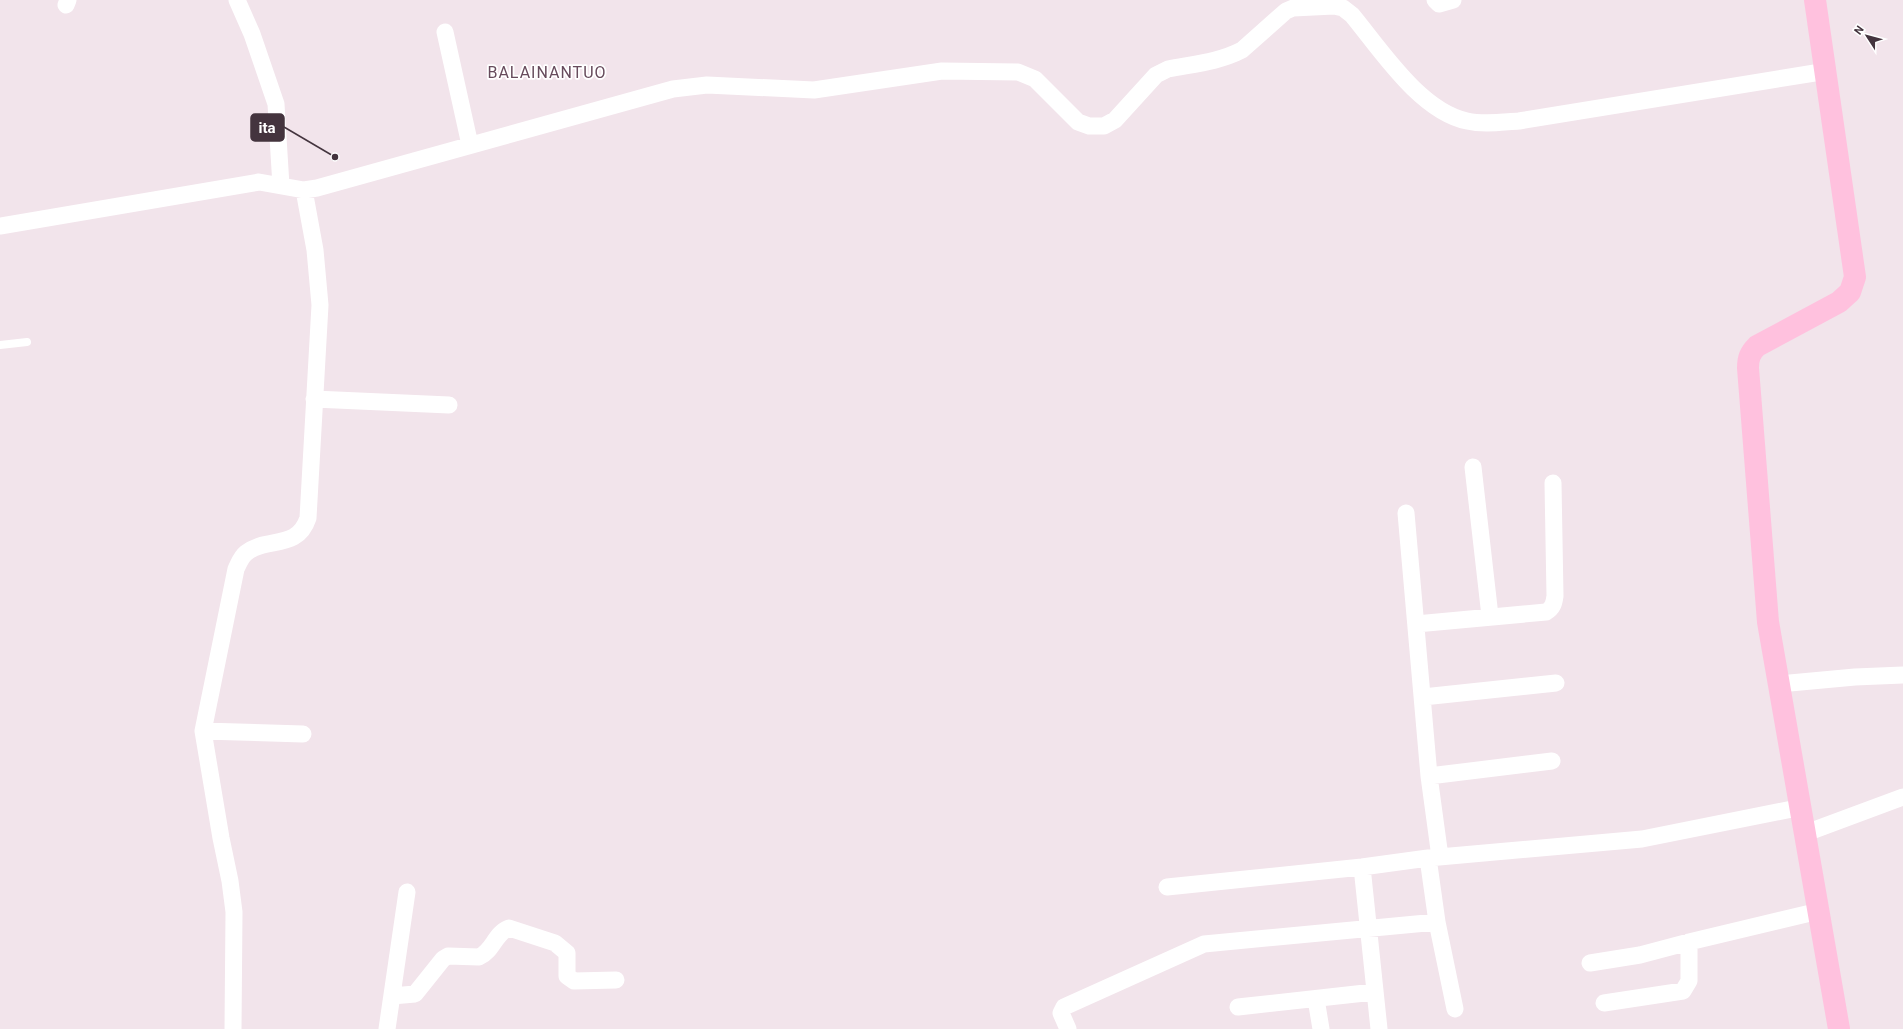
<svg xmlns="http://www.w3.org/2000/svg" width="1903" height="1029" viewBox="0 0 1903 1029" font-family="Roboto,sans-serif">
<rect width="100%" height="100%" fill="#f2e4eb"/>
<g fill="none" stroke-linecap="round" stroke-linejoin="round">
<!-- lane -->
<path stroke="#fff" stroke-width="8" d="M0,345L27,342"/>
<!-- street -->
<path stroke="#fff" stroke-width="17" d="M237,0L252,34L276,104L281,186
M1435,0L1439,4L1453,0
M66,5L68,0
M445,32L470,145
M0,226L259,182L304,190L317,188L673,89L707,85L814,90L942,71L1018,72L1035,79L1078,122L1089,126H1104L1115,120L1156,75L1168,69C1193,64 1219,62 1242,50L1286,11L1293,8L1334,6L1343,8L1352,15C1381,50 1420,111 1467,121C1484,125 1502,122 1519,121L1827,71
M314,399L449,405
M1473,467L1490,616
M1406,513L1429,776L1440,857
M1416,624L1546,612C1553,608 1554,603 1555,596L1553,483
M1779,684L1855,677L1903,675
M1423,697L1556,683
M203,731L303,734
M1429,776L1552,761
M1806,833L1903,797
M1362,867L1379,1029
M1167,887L1362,867L1428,858L1642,839L1802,807
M1437,922L1455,1009
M1590,963L1640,955L1689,942L1819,911
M392,996L415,994L443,959L448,956L479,957C493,951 495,933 509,928L555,943L567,953V976L574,981L616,980
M1316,999L1321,1029
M1604,1003L1683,991L1689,981V942
M1238,1007L1374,992
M233,1029L234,912L230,881L221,838L203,731L236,569C239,563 241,557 246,553C267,536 297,551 308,518L320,305L315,250L304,190
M387,1029L407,892
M1068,1029L1061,1013L1064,1007L1204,944L1437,922L1428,858"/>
<!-- secondary -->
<path stroke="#ffc1de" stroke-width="22" d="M1815,0L1855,277L1850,292L1839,302L1757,346C1750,353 1748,358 1748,368L1768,622L1839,1029"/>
</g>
<g text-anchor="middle" stroke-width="3.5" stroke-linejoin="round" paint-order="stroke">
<!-- quarter labels -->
<g font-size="16" letter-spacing="1" fill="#674b5c" stroke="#fff">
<text x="547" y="78">BALAINANTUO</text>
</g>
</g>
<!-- callouts -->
<path fill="none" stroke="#44343e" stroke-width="1.5" d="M335 157L284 127"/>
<circle fill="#44343e" stroke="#fff" stroke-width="1.5" cx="335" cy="157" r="4"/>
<rect fill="#44343e" stroke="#44343e" stroke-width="1.5" x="251" y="114" width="33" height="27" rx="4"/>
<g font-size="15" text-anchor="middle" font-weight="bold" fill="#fff">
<text x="267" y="133">ita</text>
</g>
<!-- north arrow -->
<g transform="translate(1867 36) rotate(306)" stroke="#ffffff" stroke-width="3" paint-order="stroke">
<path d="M0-3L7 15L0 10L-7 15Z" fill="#44343e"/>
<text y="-6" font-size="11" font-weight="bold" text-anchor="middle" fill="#44343e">N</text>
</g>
</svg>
